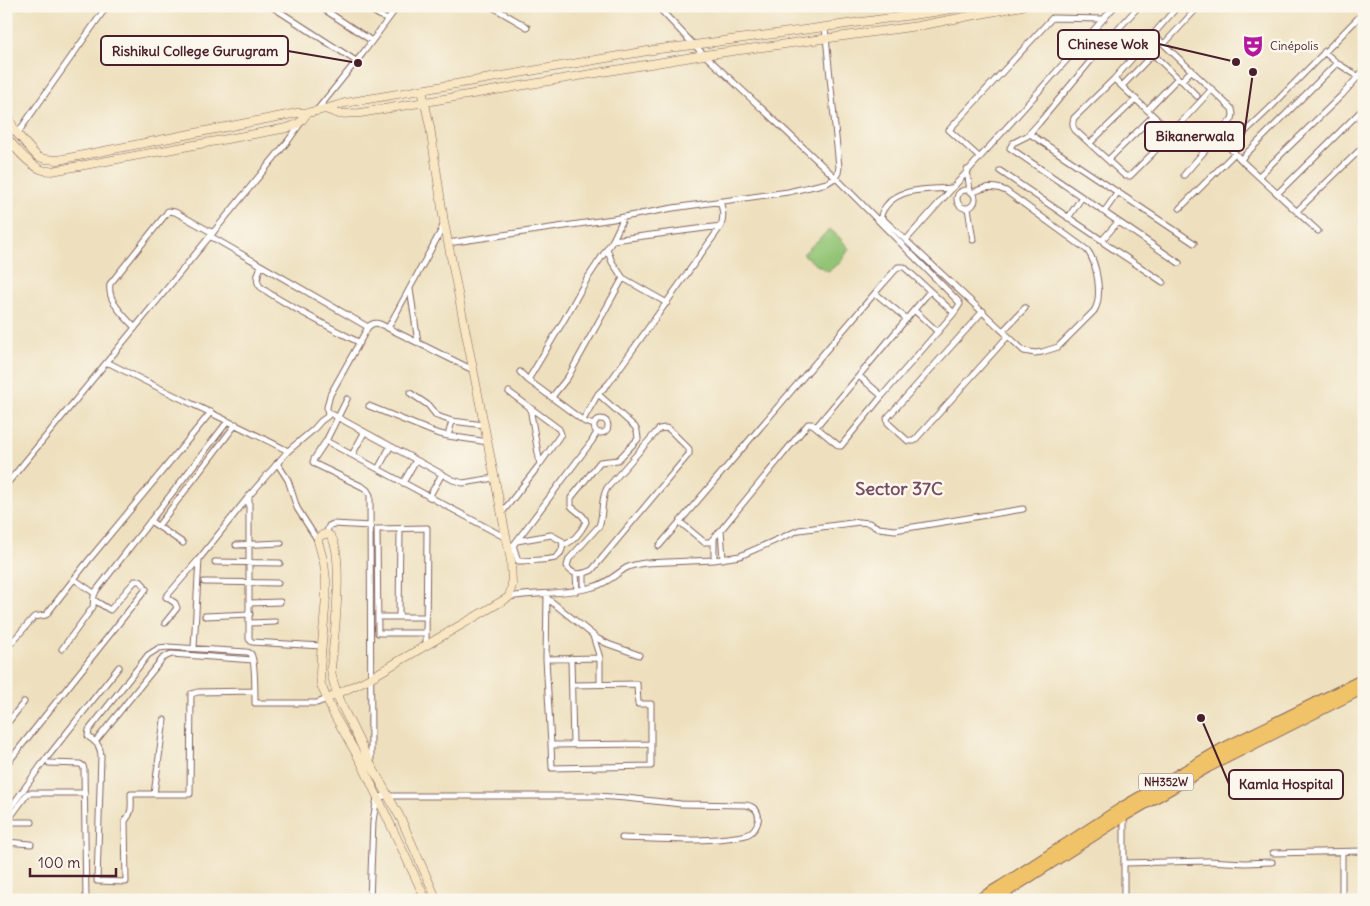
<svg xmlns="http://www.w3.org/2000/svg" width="1370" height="906" viewBox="0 0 1370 906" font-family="Delius,sans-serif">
<rect width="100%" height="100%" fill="#fbf7ec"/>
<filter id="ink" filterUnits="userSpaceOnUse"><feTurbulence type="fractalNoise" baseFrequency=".02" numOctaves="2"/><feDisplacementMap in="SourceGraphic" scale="10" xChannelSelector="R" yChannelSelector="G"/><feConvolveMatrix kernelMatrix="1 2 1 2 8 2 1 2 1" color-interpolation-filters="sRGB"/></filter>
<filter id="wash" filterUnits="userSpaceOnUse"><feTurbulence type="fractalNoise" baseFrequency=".0096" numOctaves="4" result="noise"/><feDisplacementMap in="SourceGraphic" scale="20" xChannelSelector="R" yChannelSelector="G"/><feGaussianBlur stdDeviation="1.12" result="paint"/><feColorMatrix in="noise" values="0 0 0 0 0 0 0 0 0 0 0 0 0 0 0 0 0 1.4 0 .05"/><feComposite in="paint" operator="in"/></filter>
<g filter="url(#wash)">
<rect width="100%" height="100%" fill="#eee0be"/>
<!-- green -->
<path fill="#92c474" stroke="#6e7250" d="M830,229L841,239L849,249L840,263L828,271L815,264L803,254Z"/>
</g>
<g filter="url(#ink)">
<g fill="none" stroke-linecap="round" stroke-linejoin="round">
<defs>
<path id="street" d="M271,6L356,61
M319,6L372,41
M365,6L387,20
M491,6L527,27
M657,6L694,45L838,180L958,301L960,304L954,313
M919,6L927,13
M1139,6L1103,46L1039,123L1027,136L1013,143L1010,148L1179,263
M1178,6L1114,79L1074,118C1072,123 1072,126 1075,130L1125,176H1130L1152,154L1212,89
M1153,34L1232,109L1233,114L1232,119L1184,175
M1164,44L1199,6
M1324,52L1337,63L1364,80
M1114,79L1172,133
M1181,80L1197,96
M1122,86L1150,57L1155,56L1180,80H1182L1192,70
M317,110L363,53L398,6
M1147,110L1178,78
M1182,122L1208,146
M17,134L107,6
M1030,134L1194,243
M1090,143L1136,99
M979,157L949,130L1052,18L1104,19
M1241,159L1337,63
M1108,160L1153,116
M967,170L970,191
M1000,171L1103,241
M1259,176L1342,95L1364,70
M951,188C929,190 900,187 886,206C883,210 881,212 881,217L1024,351L1035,353L1042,352L1058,347L1094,311C1103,297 1097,262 1087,250L1006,191C994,185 984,187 972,193
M957 199a9 9 0 1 1 18 0a9 9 0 1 1-18 0Z
M1278,193L1364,108
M968,208L973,240
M1180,208L1235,153
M1297,211L1364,146
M1104,212L1118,192
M1068,218L1082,197
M1118,222L1104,238L1103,241L1104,243L1163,282
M1318,231L1244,163L1229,147L1269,109L1364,12
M210,236L368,327
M613,240L721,226
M906,240L1115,6
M448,243L613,219L673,208L788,192L827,183L835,178L838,173L839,167L825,27
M607,249L612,262L623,278L667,303
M261,266C259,272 255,279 259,285C264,294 345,335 360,343
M410,289L418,342
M875,293L907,319
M914,310L938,332
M983,311L887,418L888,423L908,441H914L1008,336
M135,328C125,316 107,302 110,284L166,214L168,211L175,212L213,233
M388,328L473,370
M1003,331L1025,308
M107,362C167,393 228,420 288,451
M520,372L528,380L585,422L594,425
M859,376L882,396
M528,380L564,320L587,279L613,240L624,217
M410,393L428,405L436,415L440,417L452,421L484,425
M552,397L568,377L623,278
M347,399L326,441L314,459L313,462L315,464L363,487L367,490L370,495L371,761
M369,406L436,433L448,436L488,442
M530,408L540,464
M328,412L453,480L463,483L494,478
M594 426a7 7 0 1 1 14 0a7 7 0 1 1-14 0Z
M583,420L598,394L609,383L721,226C724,216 723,211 720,201
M816,427L930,291
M665,428L669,429L689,449V454L592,570C582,575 572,576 567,566L569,559L599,526C604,514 600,500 607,488L659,429Z
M448,436L452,421
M326,441L506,538
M352,455L364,433
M277,463L288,480L297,508L318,541
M378,469L390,447
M403,483L416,460
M6,485L288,141L300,124
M249,496V639L252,642L322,646
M429,497L442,474
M501,514L540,464L561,434L559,429L509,392
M150,521L183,543
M158,526L236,424
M721,530L723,559
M326,534L329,526L333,524L371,526
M714,538V560
M236,545L281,543
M513,545L518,561C524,561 550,560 555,558C561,555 564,547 562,541L551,535L517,541
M563,545C573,543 582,530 586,522C585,515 576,512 571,506V498L600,462L618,460L638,439L637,431L635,427L598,394
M659,546L875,293L898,267H904L954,313L882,396L841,446H839L816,427L812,424H808L721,530L710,542H704L680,522
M509,551L592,441L597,432
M215,562L280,563
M576,574L577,591
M74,579L94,593
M204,582L278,583
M584,589V573
M547,594L546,659L551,745L650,744
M509,597C537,592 565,595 593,587C606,584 615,575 626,568C632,565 638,564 645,563L714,560L740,556L799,530L859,522L869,523L879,528L895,530L1023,509
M547,598L598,639L608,644L639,655
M94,600L110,610L135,581H140L144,585
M250,603L280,602
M205,616L250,614
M378,617H426
M399,617L400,529
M165,623L177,608L175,603L166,597L199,559L249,496L288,451L313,430L321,421L328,416L327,407L330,395L368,327C375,320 380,324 388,328L441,231L443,225
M250,623L275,622
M426,633H378L377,529L427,528L426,645
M593,636L600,658V684
M194,648L199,559
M6,649L34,617L46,615L88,561L211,412
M62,649L93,607L94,596L96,591L228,421
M571,658L573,745
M546,659L600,658
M254,691L198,692L191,694L190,794H131C131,806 133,812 125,821L126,882L97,881L101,756C100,744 96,743 88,736L89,730L148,655L159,648L168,647L247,652C249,652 250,653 251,654C255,659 255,694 255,703H317L327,699
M6,725L24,702
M95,742L163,658L171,654L253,660
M551,745L552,768L651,766V704H638L637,684L572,685
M49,763L80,764L83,766L84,769L86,900
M6,765L146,589
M154,794L164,720
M6,814L42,764L119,667
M1124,815V900
M7,822H32
M6,823L28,793H85
M6,842L31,844
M1273,853L1364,851
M1124,863L1208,861L1245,863L1272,862
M370,900L373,821L377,797L388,796H597L626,798L681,804L746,805C765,808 760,830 746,835C740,837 733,837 727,838C692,842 657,839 622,838
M1342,900V852"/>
<path id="secondary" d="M325,109L339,114L360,113L704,55L918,26L1022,6
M6,111L15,131L34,153L38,157L45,159L58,160L297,113H307L325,109L345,103L659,49L694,45L934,12L967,6
M6,136C14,147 28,163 40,169C44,171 48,171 52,171L287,128C299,124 301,123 307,113
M333,696L370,678L509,597L512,585L511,561L444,222L430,127L422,90
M426,900L361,762L333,713L321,685L320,674L321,655L326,598V580L324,563L318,541V538C352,508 332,657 331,668L332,677L339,700L371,765L401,819L437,900"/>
<path id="highway" d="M978,900L1001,886L1123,807L1222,749L1364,679
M994,900L1124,816L1208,767L1364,688"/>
</defs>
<!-- street casing -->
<use href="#street" stroke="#83635e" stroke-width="7"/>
<!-- secondary casing -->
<use href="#secondary" stroke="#83635e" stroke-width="9"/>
<!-- highway casing -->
<use href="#highway" stroke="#83635e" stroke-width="12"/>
<!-- street -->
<use href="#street" stroke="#fff" stroke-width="5"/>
<!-- secondary -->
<use href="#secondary" stroke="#f9e7c3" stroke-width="8"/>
<!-- highway -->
<use href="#highway" stroke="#f0c369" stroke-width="10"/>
</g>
</g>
<!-- icons -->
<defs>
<symbol id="theatre-bare" viewBox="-9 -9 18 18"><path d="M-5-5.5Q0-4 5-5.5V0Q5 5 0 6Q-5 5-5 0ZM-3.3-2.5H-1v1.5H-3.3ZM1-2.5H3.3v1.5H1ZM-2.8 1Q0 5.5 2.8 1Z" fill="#b5179e" stroke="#fbf7ec" stroke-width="2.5" paint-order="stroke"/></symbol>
</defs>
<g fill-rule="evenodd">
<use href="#theatre-bare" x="1237" y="30" width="32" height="32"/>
</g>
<g text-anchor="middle" stroke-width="5" stroke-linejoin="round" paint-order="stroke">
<!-- shield labels -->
<rect fill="#fbf7ec" stroke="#7f6065" stroke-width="1" x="1138.5" y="773.5" width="55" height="17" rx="4"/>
<g font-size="11" font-weight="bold" fill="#4a1f2b">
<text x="1166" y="786">NH352W</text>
</g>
<!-- poi labels -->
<g font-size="12" fill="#4a1f2b" stroke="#fbf7ec" text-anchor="start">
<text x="1270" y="50">Cinépolis</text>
</g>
<!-- district labels -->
<g font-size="18" font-weight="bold" fill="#764d64" stroke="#fbf7ec">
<text x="899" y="495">Sector 37C</text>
</g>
</g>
<!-- callouts -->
<path fill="none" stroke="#4a1f2b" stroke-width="2" d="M1236 62L1159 44M358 63L288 51M1253 72L1244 136M1201 718L1229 784"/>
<g fill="#4a1f2b" stroke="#fbf7ec" stroke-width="2">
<circle cx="1236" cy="62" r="5"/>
<circle cx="358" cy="63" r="5"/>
<circle cx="1253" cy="72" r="5"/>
<circle cx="1201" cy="718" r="5"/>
</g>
<g fill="#fbf7ec" stroke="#4a1f2b" stroke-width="2">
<rect x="1058" y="30" width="101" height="29" rx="5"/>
<rect x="101" y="36" width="187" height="29" rx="5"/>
<rect x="1145" y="122" width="99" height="29" rx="5"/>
<rect x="1229" y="770" width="114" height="29" rx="5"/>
</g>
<g font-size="14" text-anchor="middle" font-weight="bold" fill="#4a1f2b">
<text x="1108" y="49">Chinese Wok</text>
<text x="195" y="56">Rishikul College Gurugram</text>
<text x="1195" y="141">Bikanerwala</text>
<text x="1286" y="789">Kamla Hospital</text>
</g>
<!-- margin -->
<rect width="1370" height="906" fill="none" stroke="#fbf7ec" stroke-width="25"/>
<!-- scale -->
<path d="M30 868v8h86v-8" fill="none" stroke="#4a1f2b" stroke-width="2.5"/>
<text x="38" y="868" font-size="15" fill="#4a1f2b" stroke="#fbf7ec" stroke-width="4" paint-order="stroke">100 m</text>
</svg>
